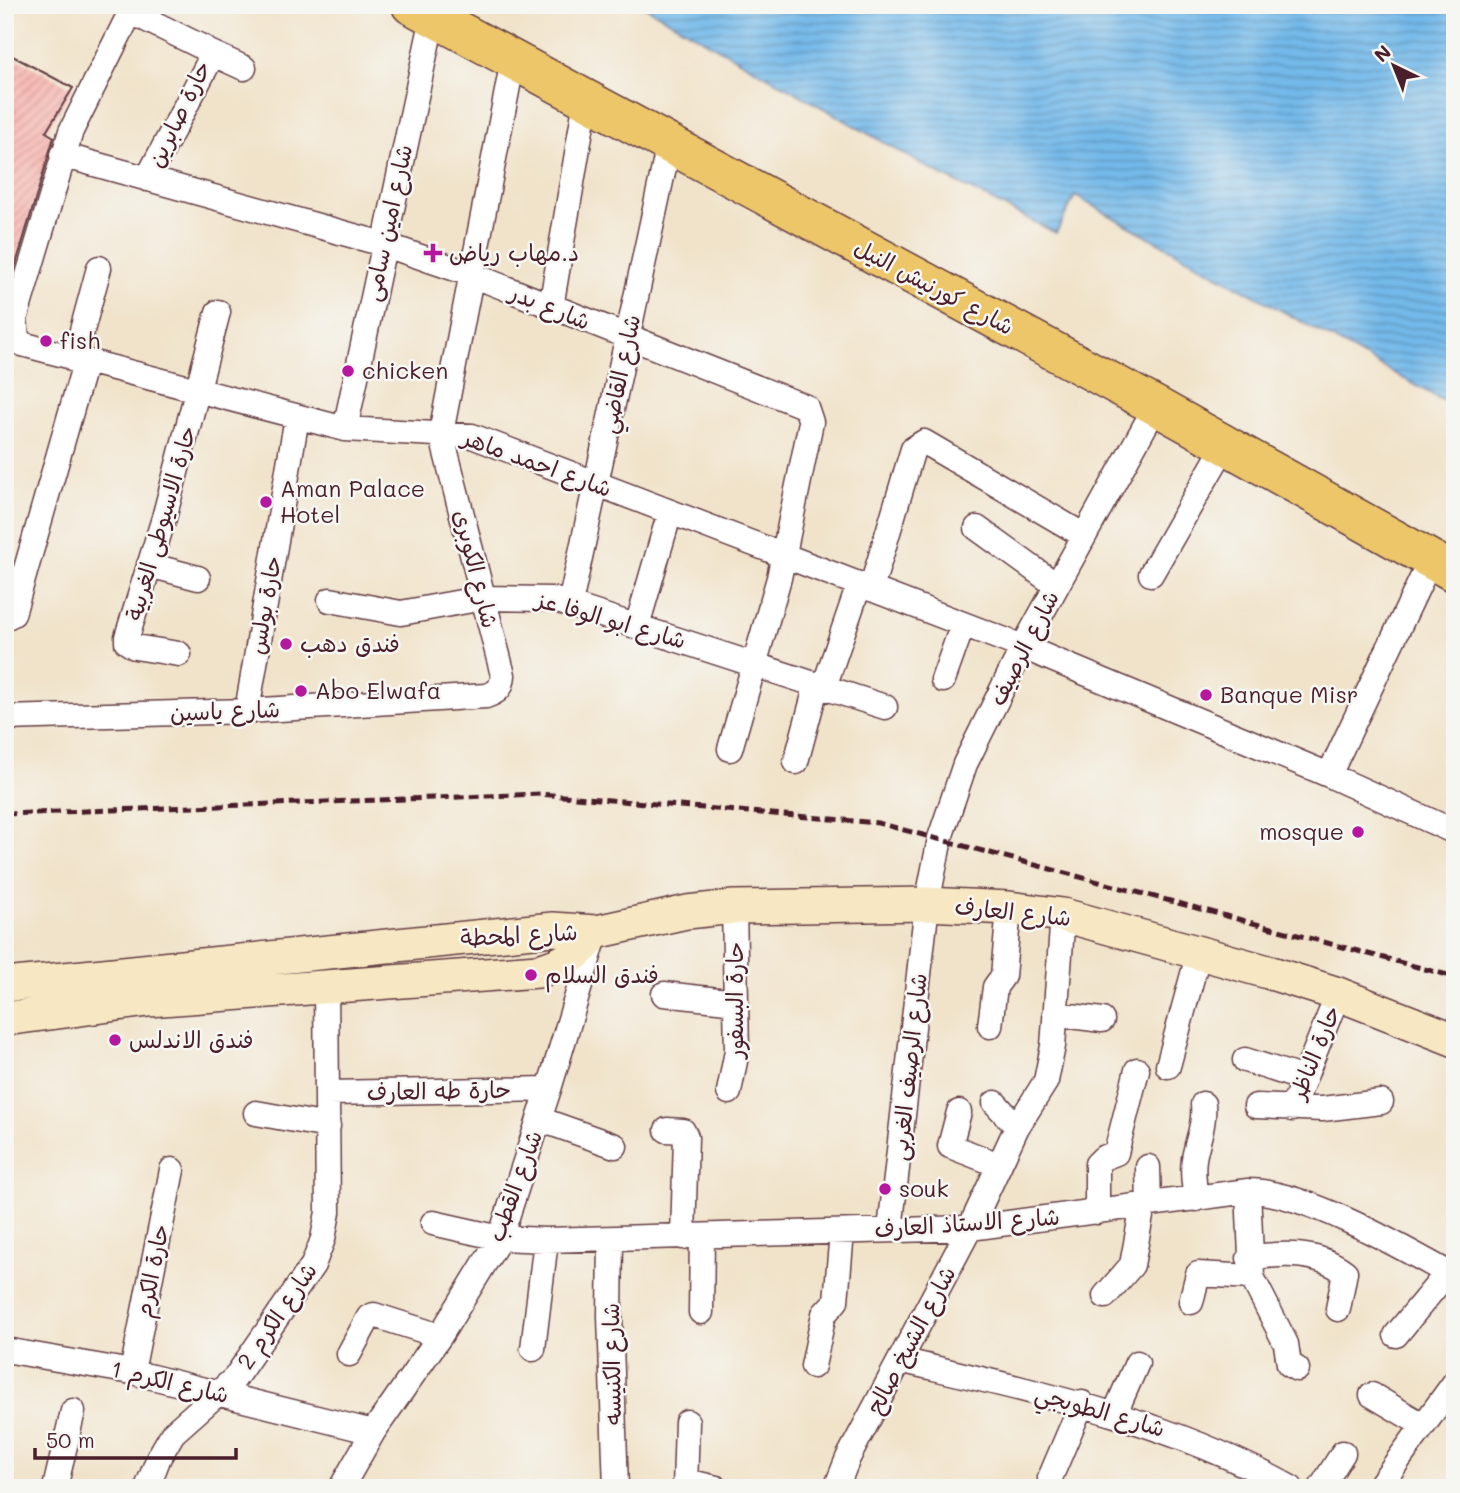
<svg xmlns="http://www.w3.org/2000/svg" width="1460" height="1493" viewBox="0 0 1460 1493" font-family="Mali,'Playpen Sans Arabic',sans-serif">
<defs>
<pattern id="water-rules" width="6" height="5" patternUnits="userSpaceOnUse" patternTransform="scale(1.75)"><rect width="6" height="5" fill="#73b9ea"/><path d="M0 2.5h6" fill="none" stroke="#6096be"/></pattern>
<pattern id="building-hatch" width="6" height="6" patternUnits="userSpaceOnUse" patternTransform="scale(1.75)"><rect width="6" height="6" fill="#f8aba5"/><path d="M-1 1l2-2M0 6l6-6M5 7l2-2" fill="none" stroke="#cb8b87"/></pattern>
</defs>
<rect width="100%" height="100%" fill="#f6f6f2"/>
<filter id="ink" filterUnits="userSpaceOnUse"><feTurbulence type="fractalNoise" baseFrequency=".0143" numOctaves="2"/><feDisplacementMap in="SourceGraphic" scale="14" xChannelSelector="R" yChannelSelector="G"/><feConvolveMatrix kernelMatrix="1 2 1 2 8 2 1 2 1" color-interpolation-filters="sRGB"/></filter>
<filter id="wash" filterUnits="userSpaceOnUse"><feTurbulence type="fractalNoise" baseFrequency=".00686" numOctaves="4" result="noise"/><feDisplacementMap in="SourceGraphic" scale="28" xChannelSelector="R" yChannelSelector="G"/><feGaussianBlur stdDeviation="1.57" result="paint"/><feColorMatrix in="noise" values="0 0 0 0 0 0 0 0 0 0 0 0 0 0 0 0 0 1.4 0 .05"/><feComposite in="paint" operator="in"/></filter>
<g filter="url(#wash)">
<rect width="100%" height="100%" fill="#f1e3ca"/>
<!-- water -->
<path fill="url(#water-rules)" stroke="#5e6c8a" stroke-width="2" d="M642,5H1455V407L1075,196L1056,233L936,172Z"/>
<g id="blocks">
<!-- building -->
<path fill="url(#building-hatch)" d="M5,52L73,88L46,132L54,137L7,294Z"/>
</g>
</g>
<g filter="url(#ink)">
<use href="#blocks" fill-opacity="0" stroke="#633c43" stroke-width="2"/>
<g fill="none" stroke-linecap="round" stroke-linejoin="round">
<defs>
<path id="street" d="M134,5L71,131L15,319L17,337L22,344L345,429L472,436L1023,647L1329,775L1455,832
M131,12L204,48L211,58L147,179
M209,52L244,68
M62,155L383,244L470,274L806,407L811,422L779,578L730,749
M551,307L586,100
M74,360L99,268
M345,429L433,17
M977,528L1056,585
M149,565L198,578
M1151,574L1225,445
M871,589L913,449L924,442L1083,535
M330,600L401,613L483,598L552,599L885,707
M570,604L669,144
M5,618L13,614L85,363
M637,626L670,512
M179,654L135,647L127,642V637L164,518L218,312
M943,680L963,624
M824,687L859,585
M247,711L297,417
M5,718L247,711L486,696C498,692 502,688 503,675L441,433L513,60
M796,762L817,684
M1329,775L1431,559
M664,994L736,1002
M1055,1014L1102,1020
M990,1026L995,987L1003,976L1009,908
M1245,1060L1304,1079
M1168,1066L1199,952
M729,1092L737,1051L734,907
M328,1093L549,1089
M995,1103L1017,1127
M1256,1106L1322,1109L1381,1102
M1292,1109L1338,994
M959,1112L950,1146L999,1165
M256,1113L328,1126
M539,1119L615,1146
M667,1130L683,1131L686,1137L683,1237
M1148,1167L1149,1205
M1248,1191L1252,1277L1286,1344L1289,1364L1297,1369
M1196,1199C1194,1185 1192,1173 1194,1159C1197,1140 1205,1125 1203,1104
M1097,1212V1164L1103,1158L1116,1153L1137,1070
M433,1223L500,1238L546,1240L970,1228L1248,1191C1305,1191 1403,1248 1455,1277
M890,1230L927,904L940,838L965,764L1023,647L1156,406
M611,1239L610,1316L616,1488
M1249,1258C1282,1253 1317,1251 1345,1272L1338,1309
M1105,1296L1132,1265L1143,1205
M1191,1302L1198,1274L1252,1277
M701,1312L702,1236
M1396,1335L1447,1273
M533,1349L546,1240
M5,1350L132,1372L373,1432
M349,1354L369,1317L374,1315L440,1336
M900,1360C1035,1392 1169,1420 1291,1488
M813,1366L824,1314L836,1301L842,1232
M132,1372L172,1170
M1372,1395L1421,1424
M1115,1413L1137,1363
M1050,1478L1082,1403
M686,1481L716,1488
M55,1488L73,1411
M147,1488L159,1457L173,1433L235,1378L313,1265L323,1239L328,1212L326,984
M341,1488L373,1432L440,1336L500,1238L549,1089L595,936
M685,1488L687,1422
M836,1488L848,1458L970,1228L1017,1127L1046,1081L1053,1046L1063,915
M1321,1488L1343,1453
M1378,1488L1455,1382"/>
<path id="secondary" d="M5,985L553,929L596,932L687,912L734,907L927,904L1009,908L1063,915L1268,972L1338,994L1455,1040
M5,1019L148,1000L538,971C565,964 579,954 596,932"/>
<path id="primary" d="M411,5L1156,406L1455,573"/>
</defs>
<!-- street casing -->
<use href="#street" stroke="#633c43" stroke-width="27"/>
<!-- secondary casing -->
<use href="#secondary" stroke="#633c43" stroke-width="36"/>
<!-- primary casing -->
<use href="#primary" stroke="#633c43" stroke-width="41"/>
<!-- street -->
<use href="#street" stroke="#fff" stroke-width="24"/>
<!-- secondary -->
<use href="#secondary" stroke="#f7e8c3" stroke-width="33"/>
<!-- primary -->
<use href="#primary" stroke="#ecc669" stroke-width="38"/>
<!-- rail -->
<path stroke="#4a1f2b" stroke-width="5" stroke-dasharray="10 5" stroke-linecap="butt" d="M5,814L540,794L878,823L1455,977"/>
</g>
</g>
<!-- markers -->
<g fill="#b5179e" stroke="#f6f6f2" stroke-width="2.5">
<path d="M429.5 242.5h7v7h7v7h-7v7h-7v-7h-7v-7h7z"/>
<circle cx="46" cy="341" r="7"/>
<circle cx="348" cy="371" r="7"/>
<circle cx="266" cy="502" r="7"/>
<circle cx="286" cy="644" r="7"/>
<circle cx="301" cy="691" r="7"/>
<circle cx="1206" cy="695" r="7"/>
<circle cx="1358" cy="832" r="7"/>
<circle cx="531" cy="975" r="7"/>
<circle cx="115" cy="1040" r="7"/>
<circle cx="885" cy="1189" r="7"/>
</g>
<g text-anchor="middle" stroke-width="5" stroke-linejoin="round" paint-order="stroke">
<!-- street labels -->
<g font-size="23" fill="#4a1f2b" stroke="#f6f6f2">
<text transform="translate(179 114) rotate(-64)" y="8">حارة صابرين</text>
<text transform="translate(388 223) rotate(-78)" y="8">شارع امين سامى</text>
<text transform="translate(934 287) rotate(28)" y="8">شارع كورنيش النيل</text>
<text transform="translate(550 307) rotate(22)" y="8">شارع بدر</text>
<text transform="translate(620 374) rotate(-78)" y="8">شارع القاضي</text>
<text transform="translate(537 463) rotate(20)" y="8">شارع احمد ماهر</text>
<text transform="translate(161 523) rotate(-74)" y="8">حارة الاسيوطى الغربية</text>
<text transform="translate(476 569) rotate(76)" y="8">شارع الكوبرى</text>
<text transform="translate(265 605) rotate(-80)" y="8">حارة بولس</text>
<text transform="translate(611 620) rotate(16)" y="8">شارع ابو الوفا عز</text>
<text transform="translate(1024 648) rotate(-63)" y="8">شارع الرصيف</text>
<text transform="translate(225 711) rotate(-2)" y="8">شارع ياسين</text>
<text transform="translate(1013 912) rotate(6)" y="8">شارع العارف</text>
<text transform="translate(519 935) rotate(-3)" y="8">شارع المحطة</text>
<text transform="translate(735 1000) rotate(-90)" y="8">حارة البسفور</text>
<text transform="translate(1315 1052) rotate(-68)" y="8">حارة الناظر</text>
<text transform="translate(909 1067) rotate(-84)" y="8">شارع الرصيف الغربى</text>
<text transform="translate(439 1091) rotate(-1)" y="8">حارة طه العارف</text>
<text transform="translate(515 1186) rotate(-70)" y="8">شارع القطب</text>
<text transform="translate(967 1223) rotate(-4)" y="8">شارع الاستاذ العارف</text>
<text transform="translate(152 1271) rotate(-79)" y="8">حارة الكرم</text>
<text transform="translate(277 1316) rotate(-56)" y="8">شارع الكرم 2</text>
<text transform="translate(911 1340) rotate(-62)" y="8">شارع الشيخ صالح</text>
<text transform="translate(612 1364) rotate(-91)" y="8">شارع الكنيسه</text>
<text transform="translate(170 1382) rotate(13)" y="8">شارع الكرم 1</text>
<text transform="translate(1100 1411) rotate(16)" y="8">شارع الطوبجي</text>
</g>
<!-- poi labels -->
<g font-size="23" fill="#4a1f2b" stroke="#f6f6f2" text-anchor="start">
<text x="449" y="261">د.مهاب رياض</text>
<text x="60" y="349">fish</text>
<text x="362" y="379">chicken</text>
<text x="280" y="497">Aman Palace<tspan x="280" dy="26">Hotel</tspan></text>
<text x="300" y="652">فندق دهب</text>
<text x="315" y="699">Abo Elwafa</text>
<text x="1220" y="703">Banque Misr</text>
<text x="1344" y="840" text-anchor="end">mosque</text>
<text x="545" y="983">فندق السلام</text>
<text x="129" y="1048">فندق الاندلس</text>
<text x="899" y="1197">souk</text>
</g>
</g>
<!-- margin -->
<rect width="1460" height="1493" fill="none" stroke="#f6f6f2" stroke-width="28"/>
<!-- north arrow -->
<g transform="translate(1394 66) rotate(317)" stroke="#f6f6f2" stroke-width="5" paint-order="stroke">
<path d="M0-5L12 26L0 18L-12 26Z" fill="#4a1f2b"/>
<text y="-10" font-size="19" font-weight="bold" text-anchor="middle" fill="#4a1f2b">N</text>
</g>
<!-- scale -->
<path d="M35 1448v10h201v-10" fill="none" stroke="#4a1f2b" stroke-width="3.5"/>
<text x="46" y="1448" font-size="21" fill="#4a1f2b" stroke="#f6f6f2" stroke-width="5" paint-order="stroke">50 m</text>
</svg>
